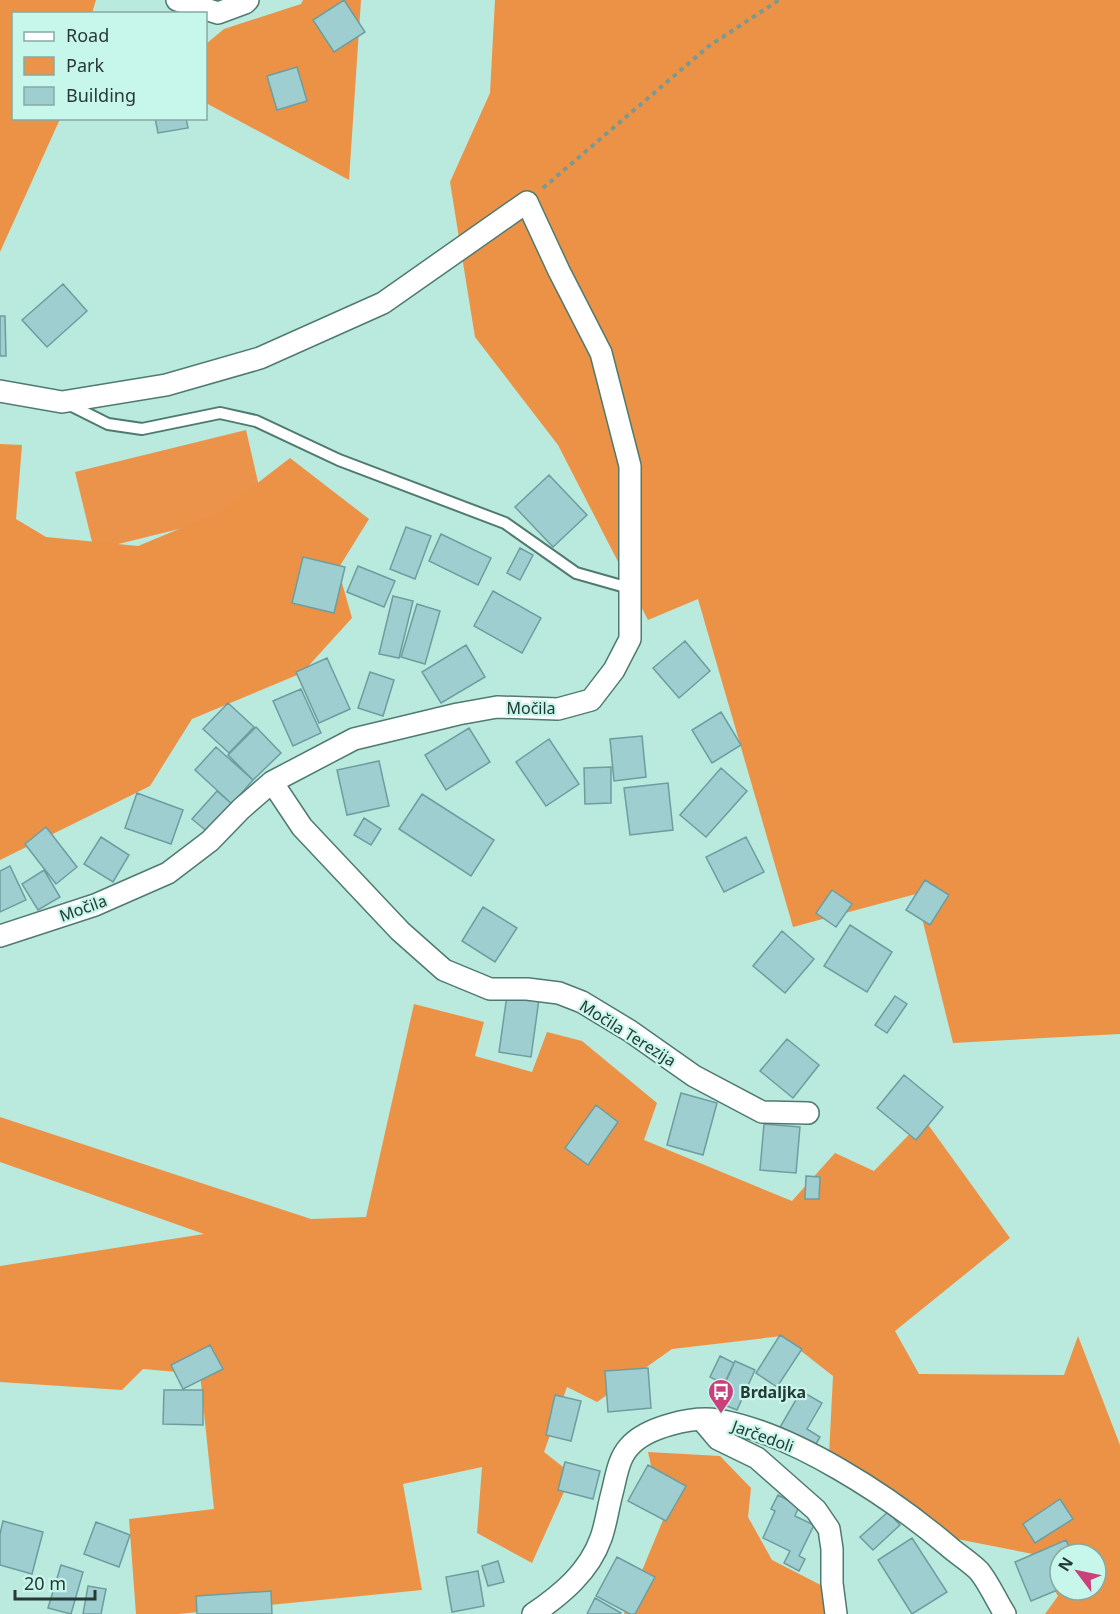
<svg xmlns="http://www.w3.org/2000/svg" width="1120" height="1614" viewBox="0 0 1120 1614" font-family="'Noto Sans',sans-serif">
<rect width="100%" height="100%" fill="#bae9dd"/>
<!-- green -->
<path fill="#eb934a" d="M246,430L264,508L94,550L75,472Z"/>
<!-- forest -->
<path fill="#ec9247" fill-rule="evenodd" d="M0,0H96L92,13L14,14V118L60,119L0,252Z
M303,0H361L349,180L206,103V44L224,29L301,4Z
M495,0H1120V1034L953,1043L916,894L793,927L698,599L648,620L558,445L475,337L450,182L490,93Z
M0,444L22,445L16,519L46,537L138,546L220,512L290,458L369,519L338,569L352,618L302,673L192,719L150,786L0,860Z
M414,1004L484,1022L475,1056L532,1072L547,1032L582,1041L657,1103L644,1140L792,1201L835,1153L874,1171L924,1119L1010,1238L895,1331L919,1374L1064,1375L1078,1336L1120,1445V1614H1045L1058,1596L1033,1554L957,1539L829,1455L833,1376L782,1336L672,1349L597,1402L567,1387L544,1452L572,1474L532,1563L477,1533L482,1467L403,1484L422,1590L178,1614H136L129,1519L214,1509L200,1374L143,1369L122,1390L0,1382V1266L204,1234L0,1162V1117L311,1219L366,1217ZM1060,1554H1096V1590H1060Z
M648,1452L720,1456L751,1488L748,1517L772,1560L844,1597L846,1614H624L663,1520Z"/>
<!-- building -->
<path fill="#9ececf" stroke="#6e9d9f" stroke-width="1.5" d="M344,0L365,32L334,52L313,20Z
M297,67L307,101L277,110L267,76Z
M155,118H186L188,128L158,133Z
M63,284L87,311L47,347L22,320Z
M0,316H5L6,356H0Z
M549,475L587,515L553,547L515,507Z
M406,527L431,536L415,579L390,569Z
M441,534L491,558L478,585L429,561Z
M520,548L533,555L520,580L507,573Z
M303,557L345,567L334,613L292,603Z
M358,566L395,581L384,607L347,592Z
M493,591L541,618L522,653L474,626Z
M393,596L413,601L399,658L379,654Z
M417,604L440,611L425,664L401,657Z
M685,641L710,671L679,698L653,668Z
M466,645L485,677L441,703L422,672Z
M327,658L350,709L319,723L296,672Z
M370,672L394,680L383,716L358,708Z
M301,689L321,733L293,746L273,701Z
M228,703L254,727L229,753L203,729Z
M721,712L741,745L712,763L692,730Z
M256,727L281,753L253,780L228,755Z
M469,728L490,762L446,790L425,755Z
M642,736L646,777L614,781L610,739Z
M549,739L579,784L546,806L516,762Z
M216,747L253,780L232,804L195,770Z
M379,761L389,806L347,815L337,770Z
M611,767V803L585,804L584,768Z
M721,768L747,791L706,837L680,815Z
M668,783L673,830L630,835L624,788Z
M217,791L233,805L209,833L192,819Z
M137,793L183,810L171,844L125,828Z
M422,794L494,840L471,876L399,829Z
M364,818L381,829L371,845L354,835Z
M46,827L77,867L56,884L25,844Z
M101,837L129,855L113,882L84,864Z
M746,837L764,872L724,892L706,857Z
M10,866L26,900L0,912V871Z
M44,870L60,897L38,910L22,884Z
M925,880L949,895L930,925L906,910Z
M832,890L852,904L836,927L816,913Z
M483,907L517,928L495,962L462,941Z
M850,925L892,952L867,992L824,966Z
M782,931L814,959L785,993L753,966Z
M507,995L539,999L531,1057L499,1052Z
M895,996L907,1004L887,1033L875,1025Z
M787,1039L819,1065L793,1098L760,1071Z
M904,1075L943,1107L916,1140L877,1108Z
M681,1093L717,1103L703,1155L667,1145Z
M596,1105L618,1122L588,1165L565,1148Z
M764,1124L800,1127L796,1173L760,1170Z
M806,1176L820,1177L819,1199H805Z
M780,1335L802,1349L777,1387L756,1373Z
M210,1345L223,1369L183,1389L171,1365Z
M720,1356L734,1363L724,1384L710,1377Z
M735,1361L755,1370L737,1410L717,1402Z
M648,1368L651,1408L608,1412L605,1371Z
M164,1390H203V1425L163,1424Z
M801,1391L822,1403L807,1429L820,1437L813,1449L779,1429Z
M555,1395L581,1401L571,1441L546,1435Z
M565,1462L600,1471L593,1499L558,1490Z
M648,1465L686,1486L666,1521L628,1501Z
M778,1495L799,1506L795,1516L814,1525L799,1556L805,1559L799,1571L784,1563L790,1551L763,1538L775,1511L771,1509Z
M1060,1499L1073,1519L1035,1543L1023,1524Z
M888,1512L900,1525L873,1550L860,1537Z
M3,1521L43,1532L32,1574L0,1565V1534Z
M96,1522L130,1535L119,1567L84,1554Z
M912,1538L947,1592L912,1614L878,1560Z
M1066,1540L1072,1554H1060V1589L1031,1601L1015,1562Z
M617,1557L655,1577L635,1614H630L596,1596Z
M498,1561L504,1582L488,1586L482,1566Z
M61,1565L83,1572L71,1614L48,1608Z
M478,1571L484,1606L452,1612L446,1577Z
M88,1586L106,1589L101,1614H83Z
M271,1591L272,1614H197L196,1596Z
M595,1598L621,1613L620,1614H587Z"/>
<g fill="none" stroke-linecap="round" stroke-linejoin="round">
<defs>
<path id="lane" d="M68,404L108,424L142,429L220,413L256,421L339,460L505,523L576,573L629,588"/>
<path id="street" d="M177,0L218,13L245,3L248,0
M0,391L62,402L166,385L260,358L383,303L527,202L559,271L601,353L630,466V639L614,670L591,700L558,709L497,707L458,714L354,739L272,782L241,809L210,841L168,873L95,905L0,936
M272,782L302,827L400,931L444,970L490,989H527L559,993L582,1002L630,1031L694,1076L762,1112L808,1113
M702,1420L718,1439L757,1458L816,1510L829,1529L832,1549V1583L836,1614
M533,1614C562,1594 589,1572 601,1538C606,1524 608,1508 612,1493C616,1478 618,1459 629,1447C646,1427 693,1416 718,1420C793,1433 889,1496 947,1545C957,1554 970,1562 979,1571C989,1583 996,1600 1005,1614"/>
</defs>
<!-- lane casing -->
<use href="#lane" stroke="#4f7a70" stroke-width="14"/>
<!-- street casing -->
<use href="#street" stroke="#4f7a70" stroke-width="24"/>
<!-- path -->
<path stroke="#789a92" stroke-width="4" stroke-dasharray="4.5 4.5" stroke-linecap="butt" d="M543,188L709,46L779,0"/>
<!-- lane -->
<use href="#lane" stroke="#fff" stroke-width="10"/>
<!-- street -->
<use href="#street" stroke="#fff" stroke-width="21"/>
</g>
<!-- icons -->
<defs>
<symbol id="bus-pin" viewBox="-11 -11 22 30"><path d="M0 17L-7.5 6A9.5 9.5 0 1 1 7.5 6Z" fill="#ca407b" stroke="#c7f6ea"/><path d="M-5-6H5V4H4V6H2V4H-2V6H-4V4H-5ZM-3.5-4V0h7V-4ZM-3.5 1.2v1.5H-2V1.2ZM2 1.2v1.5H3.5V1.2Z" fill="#fff"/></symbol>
</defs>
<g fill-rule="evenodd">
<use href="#bus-pin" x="706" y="1377" width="30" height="40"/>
</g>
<g text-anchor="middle" stroke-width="4.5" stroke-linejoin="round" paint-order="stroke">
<!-- street labels -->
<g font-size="16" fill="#273935" stroke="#c7f6ea">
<text x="531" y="714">Močila</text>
<text transform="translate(83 908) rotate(-20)" y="6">Močila</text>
<text transform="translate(628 1033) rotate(32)" y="6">Močila Terezija</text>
<text transform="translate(763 1436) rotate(20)" y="6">Jarčedoli</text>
</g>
<!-- poi labels -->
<g font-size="16" font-weight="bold" fill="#273935" stroke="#c7f6ea" text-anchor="start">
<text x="740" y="1398">Brdaljka</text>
</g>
</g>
<!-- legend -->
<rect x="12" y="12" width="195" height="108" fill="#c7f6ea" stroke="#87aaa2" stroke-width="1.5"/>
<rect x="24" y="32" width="30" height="9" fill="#ffffff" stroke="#87aaa2" stroke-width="1.5"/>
<text x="66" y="42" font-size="18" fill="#273935">Road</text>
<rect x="24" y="57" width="30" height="18" fill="#eb934a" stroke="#87aaa2" stroke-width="1.5"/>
<text x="66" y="72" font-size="18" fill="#273935">Park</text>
<rect x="24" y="87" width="30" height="18" fill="#9ececf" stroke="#87aaa2" stroke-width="1.5"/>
<text x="66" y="102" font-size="18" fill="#273935">Building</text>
<!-- north arrow -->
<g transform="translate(1078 1572) rotate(302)"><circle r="28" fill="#c7f6ea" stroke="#87aaa2" stroke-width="1.5"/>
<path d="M0-4.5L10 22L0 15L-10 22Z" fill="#ca407b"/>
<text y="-9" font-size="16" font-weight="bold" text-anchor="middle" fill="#273935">N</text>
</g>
<!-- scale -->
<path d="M15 1590v9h80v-9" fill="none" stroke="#273935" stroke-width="3"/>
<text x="24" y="1590" font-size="18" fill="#273935" stroke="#c7f6ea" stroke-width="4.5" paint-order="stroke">20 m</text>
</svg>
